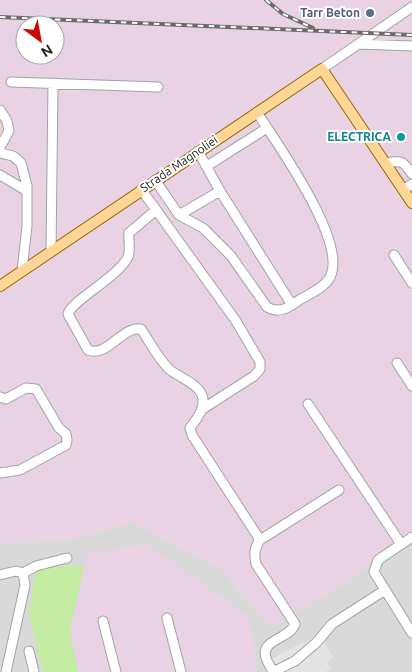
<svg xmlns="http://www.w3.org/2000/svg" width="412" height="672" viewBox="0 0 412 672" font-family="Ubuntu,sans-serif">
<rect width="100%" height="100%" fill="#eeeae1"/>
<!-- residential -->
<path fill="#dad9d9" d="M132,522L221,569L271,629L412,540V672H0V544L74,539Z"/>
<!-- industrial -->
<path fill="#e8d2e3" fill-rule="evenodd" d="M0,0H412V540L271,629L221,569L132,522L74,539L0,544ZM25,25H55V55H25Z
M147,544L249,616L258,672H78L70,631L86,554Z"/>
<!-- grass -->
<path fill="#c3eca2" d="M84,566L70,631L78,672H43L29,613L36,567Z"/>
<!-- parking -->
<path fill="#e4e4e4" d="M319,634L333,657L327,662L331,669L325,672H273L268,661Z"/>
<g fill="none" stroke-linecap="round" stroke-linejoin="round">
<defs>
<path id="minor" d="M358,44L412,46
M322,69L412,7
M11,82L158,87
M0,110L7,121L9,131L0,147
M198,151L220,191L292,305
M0,153L13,156L21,163L27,186V226L22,271
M386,163C402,160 403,161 412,174
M207,166L267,128
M0,175L27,191
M155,180L179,215L203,228L231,256L267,307C280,315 290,306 301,299C310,294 323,288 329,279C351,245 276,143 257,112
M141,189L236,321L260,362V369L254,376L201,410
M403,190L412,184
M156,210L129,233C128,240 131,250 128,257C118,277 71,301 68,314L88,350C107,358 122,326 141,329C150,342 158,359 170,370C183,380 209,387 202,408C200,416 194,422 190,428L192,435L260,540
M179,215L220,191
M51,252L53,83
M394,255L412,283
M397,363L412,386
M0,397L6,399L26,388L36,389L59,428L66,434L67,440L66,445L20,470L0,473
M308,404L401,544
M412,537L378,560L374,572L412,633
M23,573L36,566L67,558
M0,575L16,571L23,573
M167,618L181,672
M103,621L116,672
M29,651L34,672
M6,672L25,585L23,573
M273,672C271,667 267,662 266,658C260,639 290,639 295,624L256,564C254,555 254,548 260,540L339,490
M273,672L295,661L317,642L332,624L385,590"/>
<path id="major" d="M0,286L322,69L412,203"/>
</defs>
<!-- minor casing -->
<use href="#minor" stroke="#a3a3a3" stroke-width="11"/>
<!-- major casing -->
<use href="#major" stroke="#946a00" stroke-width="12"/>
<!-- minor -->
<use href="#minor" stroke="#fff" stroke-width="9"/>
<!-- major -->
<use href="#major" stroke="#ffd695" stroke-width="10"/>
<defs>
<path id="rail" d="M266,0L283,14L313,28
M0,17L412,35"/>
</defs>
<!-- rail casing -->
<use href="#rail" stroke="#6a6a6a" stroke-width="4"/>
<!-- rail -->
<use href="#rail" stroke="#fff" stroke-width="2" stroke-dasharray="5.5" stroke-linecap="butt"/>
</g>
<!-- markers -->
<circle fill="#5c6f8a" stroke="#fff" stroke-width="2" cx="370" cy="13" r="5"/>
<circle fill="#0f9aa8" stroke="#fff" stroke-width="2" cx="401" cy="137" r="5"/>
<g text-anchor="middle" stroke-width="4" stroke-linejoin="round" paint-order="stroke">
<!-- service labels -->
<g font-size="12" font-weight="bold" fill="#4e5e75" stroke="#fff" text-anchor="end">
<text x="360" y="17">Tarr Beton</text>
</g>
<!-- culture labels -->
<g font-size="12" font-weight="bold" fill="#0d838f" stroke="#fff" text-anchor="end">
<text x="391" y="141">ELECTRICA</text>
</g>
<!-- street labels -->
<g font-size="12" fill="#1c1c1c" stroke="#fff">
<text transform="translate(179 164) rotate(-34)" y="4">Strada Magnoliei</text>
</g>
</g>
<!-- north arrow -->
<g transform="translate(40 40) rotate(148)"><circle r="24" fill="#ffffff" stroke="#a4a4a4"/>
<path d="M0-4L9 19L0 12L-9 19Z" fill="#c80a00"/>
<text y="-8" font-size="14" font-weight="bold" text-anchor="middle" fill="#1c1c1c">N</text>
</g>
</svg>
